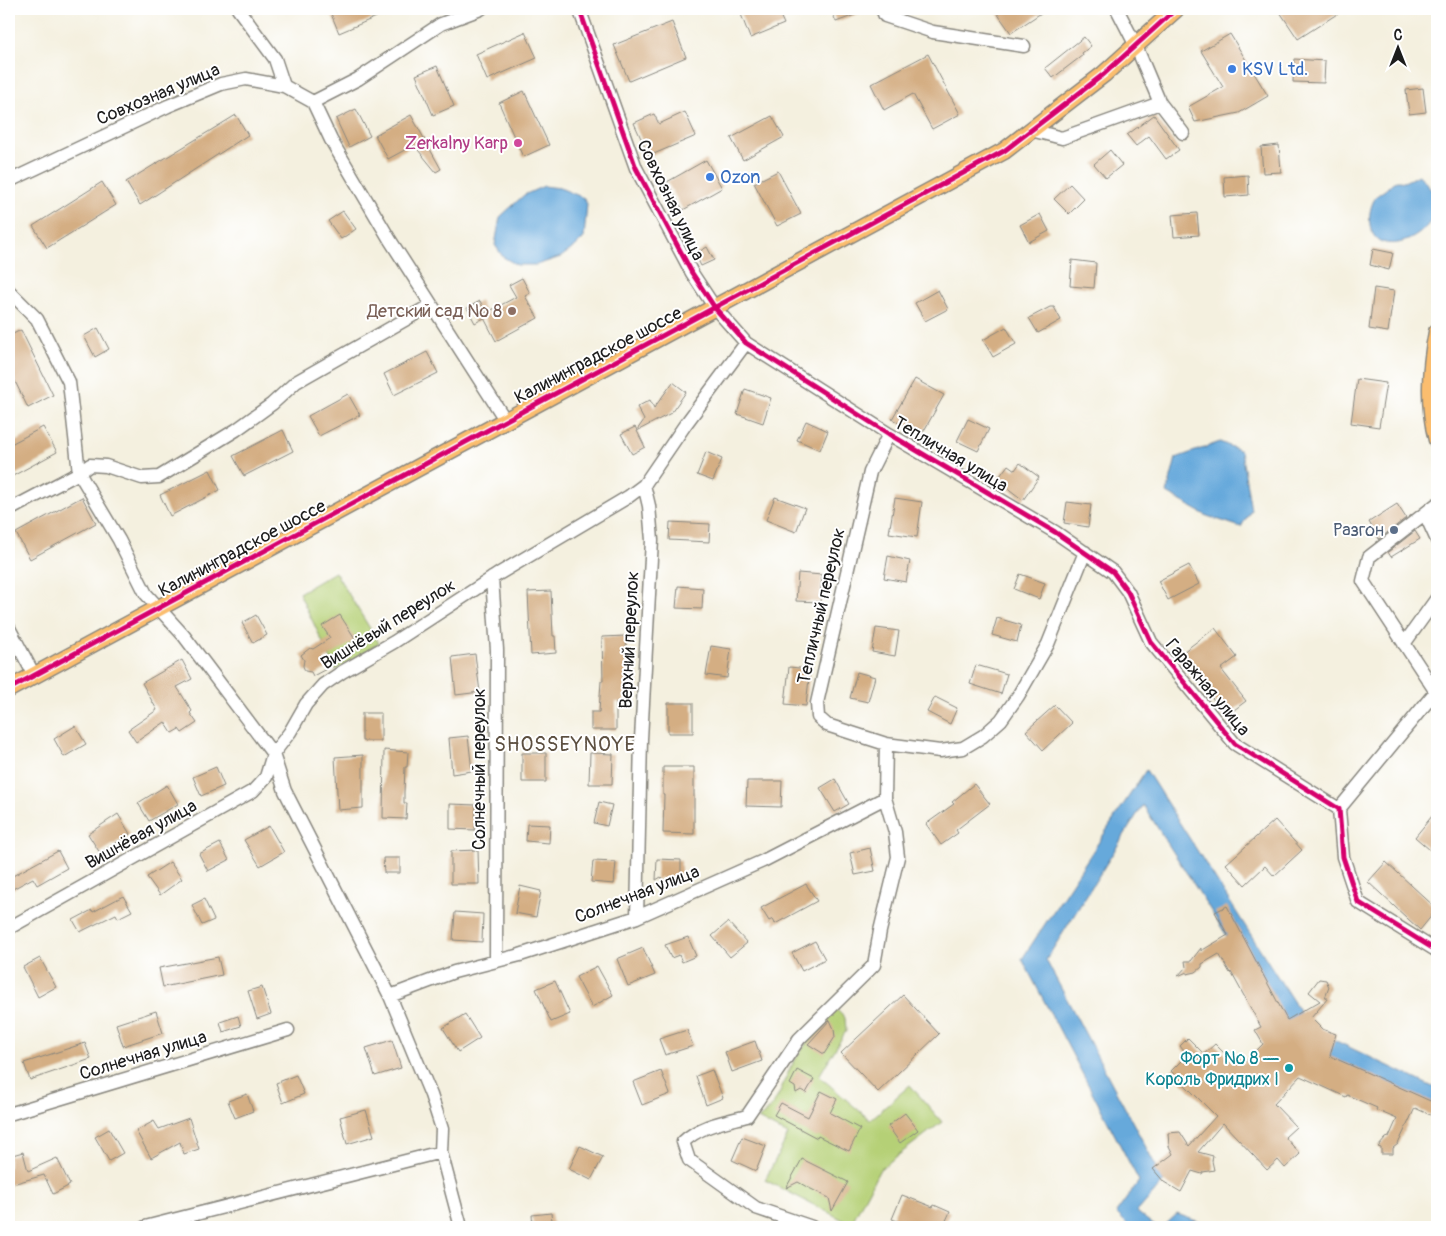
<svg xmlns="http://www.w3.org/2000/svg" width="1446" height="1236" viewBox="0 0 1446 1236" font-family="Pangolin,sans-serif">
<rect width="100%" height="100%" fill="#fff"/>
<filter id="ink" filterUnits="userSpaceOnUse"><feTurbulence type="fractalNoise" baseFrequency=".02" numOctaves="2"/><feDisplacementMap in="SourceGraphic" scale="10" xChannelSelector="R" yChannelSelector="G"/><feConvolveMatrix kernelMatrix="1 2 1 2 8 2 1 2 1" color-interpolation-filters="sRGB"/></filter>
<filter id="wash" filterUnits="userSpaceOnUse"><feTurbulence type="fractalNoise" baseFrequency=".0096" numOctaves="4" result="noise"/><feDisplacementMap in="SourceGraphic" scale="20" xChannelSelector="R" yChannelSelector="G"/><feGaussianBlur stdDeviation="1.12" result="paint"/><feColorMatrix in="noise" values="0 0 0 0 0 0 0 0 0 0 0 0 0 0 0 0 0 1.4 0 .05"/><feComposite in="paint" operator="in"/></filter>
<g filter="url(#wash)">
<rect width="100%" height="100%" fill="#f4f0df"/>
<!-- green -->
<path fill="#b5d076" stroke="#687649" d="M335,572L379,643L336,670L299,593Z
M832,1005L845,1018L846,1031L819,1076L870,1120L910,1085L942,1122L880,1169L851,1224L765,1180L788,1135L758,1119C779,1105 780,1087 791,1067C795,1059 801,1051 806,1044L802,1039Z"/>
<!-- water -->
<path fill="#66a9db" stroke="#41627c" d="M1419,175C1426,183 1433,189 1435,201C1439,226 1405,250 1382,242C1366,236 1367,209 1376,197C1378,194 1382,192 1385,190C1392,183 1394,179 1404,182Z
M544,186L560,188L584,198L587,204L584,238L576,246L561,257L536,265H517L503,257L495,245L500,217L524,195Z
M1220,442L1241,451L1251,510L1241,527L1207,516L1167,493L1176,458Z
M1146,770L1300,1012L1284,1025L1143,805L1046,960L1164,1181L1137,1212L1156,1227H1130L1116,1213L1139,1181L1022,959Z
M1332,1039L1437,1089V1111L1321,1058Z
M1177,1214L1213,1227H1163Z"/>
<g id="blocks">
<!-- building -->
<path fill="#d4ae83" d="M329,9H395L339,33Z
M739,9H777L784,24L750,38Z
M831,9H867L868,10L836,22Z
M1004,9H1047L1011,33L997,13Z
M1278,9H1345L1298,39Z
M672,22L686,57L629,81L614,45Z
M525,32L537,58L487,80L476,54Z
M1230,34L1268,96L1239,113L1195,122L1188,107L1223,87L1201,51Z
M1084,37L1091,46L1082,53L1083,55L1053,78L1045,68Z
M928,54L960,114L932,129L913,94L884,110L871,84Z
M1294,59L1325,61L1324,83L1293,82Z
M437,66L454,106L433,115L416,75Z
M1423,88L1426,112L1409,114L1406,90Z
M524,91L549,145L523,157L499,103Z
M356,109L370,136L349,147L336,119Z
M685,112L696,136L649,156L634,123L654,114L659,124Z
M236,115L248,135L140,205L126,182Z
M411,115L441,169L436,172L414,145L388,159L375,135Z
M1154,115L1179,150L1166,159L1149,136L1136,146L1127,135Z
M772,116L784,137L743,160L731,138Z
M1279,145L1281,172L1263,173L1261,147Z
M1110,150L1122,165L1106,178L1094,164Z
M706,160L722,188L683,210L667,182Z
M778,171L801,214L777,226L754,183Z
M1248,175L1249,195L1225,197L1224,177Z
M102,182L116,205L47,248L33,226Z
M1070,184L1084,199L1069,214L1054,199Z
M343,211L356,229L341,239L328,221Z
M1197,213L1199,235L1174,237L1172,215Z
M1040,214L1049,231L1029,242L1020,225Z
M707,247L714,260L701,266L695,254Z
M1373,249L1393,253L1389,270L1370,265Z
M1072,260L1096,263L1094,288L1070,286Z
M522,278L530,293L525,296L538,318L496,341L484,318L475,323L467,308L480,301L486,313L516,297L509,285Z
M1374,288L1394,291L1388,332L1369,329Z
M938,290L948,309L925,321L915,303Z
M1050,307H1054L1061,320L1038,333L1029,318Z
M1006,327L1016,344L993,357L983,340Z
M98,328L109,349L95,357L84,336Z
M21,330L53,395L28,408L9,369V336Z
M427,352L438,373L394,395L384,374Z
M915,379L944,395L921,436L892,419Z
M1357,379L1386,383L1379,427L1351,423Z
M673,382L686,392L671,413L637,431L645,447L632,454L621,434L635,427L637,430L644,420L637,407L650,400L654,408Z
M745,389L771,398L763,423L737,414Z
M348,394L360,415L319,436L308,416Z
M968,419L989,429L978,451L957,441Z
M806,421L828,431L820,450L797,440Z
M43,427L57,452L9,478V445Z
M283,430L293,451L244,476L233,456Z
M706,452L722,459L713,481L697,475Z
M1020,463L1039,477L1023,500L997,480L1008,465L1015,470Z
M210,470L220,490L170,516L160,495Z
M82,497L96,523L30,559L16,533Z
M775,497L805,508L796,532L766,520Z
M895,498L922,502L917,537L889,533Z
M1067,502L1091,505L1088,527L1064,523Z
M1397,504L1406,518L1379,539L1369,522Z
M670,522L710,524L709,542L669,540Z
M1415,531L1420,539L1391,557L1388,552Z
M888,556L910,561L906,582L884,578Z
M1189,565L1199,584L1168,600L1158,581Z
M798,573L822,575L820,602L796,601Z
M1020,574L1045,583L1039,599L1014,589Z
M678,586L703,588L702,609L676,608Z
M551,591L553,636H555L556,653L531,655L528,592Z
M256,615L267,635L253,643L242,623Z
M340,615L356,640L324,660L328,668L313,676L311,672L305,671L303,666L304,660L301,655L310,648L313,649L330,638L322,626Z
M997,618L1021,625L1017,642L992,635Z
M876,628L899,631L895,656L872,652Z
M1215,628L1237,657L1221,669L1246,701L1226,716L1179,655Z
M626,636L627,663L624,703L616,702V730H591V712H599L601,681H603L602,637Z
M711,646L731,649L727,678L706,675Z
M475,654L480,692L456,695L452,657Z
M182,660L192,679L177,687L192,711L190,713L197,723L182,733L179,729L172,733L165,722L136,742L128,730L157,710L142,683Z
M976,665L1007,674L1001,694L970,684Z
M789,667L810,669L806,706L785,704Z
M857,672L875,677L868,702L850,698Z
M935,697L957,708L950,724L927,712Z
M668,703H693V733H668Z
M1055,705L1072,723L1043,750L1026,731Z
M362,713H381V741H362Z
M75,726L86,744L64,757L54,739Z
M468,736L472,771L452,774L449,738Z
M384,750L408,752L407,767H405L404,792V803H407L406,819L383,818Z
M522,753H546V782H522Z
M590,753L613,754L612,784H589Z
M363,755V808L338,810L335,757Z
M216,767L224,786L201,796L193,777Z
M663,767H694V834L663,833L664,795H663Z
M835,779L849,804L835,812L820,788Z
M747,781H782L781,807L746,806Z
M974,784L990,804L956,830L958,833L941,845L926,824L954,804L952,802Z
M167,785L178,804L149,821L138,803Z
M599,802L612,805L607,826L594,823Z
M450,804L476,805L475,830L450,829Z
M1437,810V856L1415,837Z
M118,814L130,834L100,853L88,834Z
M1275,820L1302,850L1274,876L1265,866L1245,885L1226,864Z
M527,824L550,825L549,843L526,841Z
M269,826L284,852L260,866L244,840Z
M220,843L229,860L208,871L199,854Z
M870,848L875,871L855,875L850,853Z
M478,850L479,884H451V851Z
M58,851L67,868L37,885L33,878L9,891V878Z
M383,858H400V873H384Z
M657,859L681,860V881H664L661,877L656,880Z
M593,861L616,862L614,884L591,882Z
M170,862L182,879L160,895L147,877Z
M1386,862L1437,909L1420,930L1368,882Z
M806,884L817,901L775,924L773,919L769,921L761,908Z
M520,886L541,891L536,917L515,913Z
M123,896L132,911L118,918L116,914L80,932L73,920L92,910L93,912Z
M204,899L214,920L202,925L192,905Z
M1227,906L1287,1020L1320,1001L1309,992L1319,979L1326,980L1329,987L1325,998H1328L1311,1018L1322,1029L1336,1034L1330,1056L1437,1104V1118L1415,1108L1398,1144L1393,1148V1154H1381V1148L1378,1147L1386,1138L1389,1137L1397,1119L1376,1110L1377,1108L1347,1095L1346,1097L1300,1076L1274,1104L1296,1127L1285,1137L1300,1154L1285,1168L1278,1160L1267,1170L1223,1123L1198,1152L1213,1156L1212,1161L1214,1170L1203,1172L1202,1174L1192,1171L1181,1192L1164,1182L1153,1169L1173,1154L1169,1146L1168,1133L1180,1132L1189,1146L1216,1116L1171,1071L1187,1055L1180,1046L1188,1038L1204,1054L1215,1044L1233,1062L1237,1057L1243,1064L1263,1044L1255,1030L1261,1027L1231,972L1230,973L1219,954L1202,964V967L1196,972L1187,974V972L1178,976L1186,967L1185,961H1191L1201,948V951L1228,935L1215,912Z
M455,912L483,914L482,942L453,940Z
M728,922L747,943L730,957L712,936Z
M688,937L696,956L682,962L679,955L671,958L665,945Z
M815,941L825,959L802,971L792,953Z
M643,948L655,975L628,986L617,959Z
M218,957L222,975L163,987L159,968Z
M40,958L56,987L38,997L23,967Z
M597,966L613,995L592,1007L576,977Z
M555,981L570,1014L551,1022L536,989Z
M262,987L271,1014L257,1019L248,991Z
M903,995L939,1034L878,1092L841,1053Z
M156,1011L163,1033L123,1046L116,1024Z
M465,1014L480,1038L458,1052L443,1028Z
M238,1016L241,1026L223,1032L220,1022Z
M830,1020L834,1029L835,1037L824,1054L808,1044Z
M687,1030L693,1046L665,1055L659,1039Z
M392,1040L401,1068L375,1076L366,1048Z
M755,1041L762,1061L732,1072L725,1052Z
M85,1043L91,1059L30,1080L24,1063Z
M712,1070L723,1098L706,1105L696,1076Z
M797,1070L814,1079L806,1093L801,1090L796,1093L795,1087L790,1084Z
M661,1071L670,1094L642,1105L633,1082Z
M296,1075L304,1094L283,1103L276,1083Z
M821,1091L837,1099L830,1113L860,1129L849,1151L818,1136L817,1138L774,1115L781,1103L808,1117Z
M247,1094L253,1111L235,1118L228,1101Z
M366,1110L374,1136L347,1144L340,1117Z
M905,1113L918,1130L900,1143L888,1126Z
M189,1118L199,1149L184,1154L180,1142L151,1158L136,1131L154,1121L159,1129Z
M109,1129L123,1153L109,1161L95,1137Z
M742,1137L766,1146L756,1171L732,1160Z
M580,1146L603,1157L591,1180L569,1169Z
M23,1152L28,1171L57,1158L70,1185L53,1194L44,1175L9,1185V1156Z
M802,1159L848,1182L832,1211L829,1198L807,1187L798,1182L786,1188Z
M902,1195L933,1207L934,1205L950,1212L943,1227H914L892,1219Z
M551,1213L553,1227H533L532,1215Z"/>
</g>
</g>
<g filter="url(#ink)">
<use href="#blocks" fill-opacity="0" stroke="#88867e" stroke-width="1"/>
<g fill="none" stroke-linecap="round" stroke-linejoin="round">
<defs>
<path id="minor" d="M238,9L275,59L284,86
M882,9L885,16L933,32L1024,46
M1117,9L1136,46L1160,103L1183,133
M581,14L636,168L692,273L715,308L746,343L889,434L1055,532L1113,572L1128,592L1151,642L1235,744L1339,809L1343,857L1358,902L1437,951
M313,102L358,79L441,24L481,9
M1031,130L1062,138L1160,103
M9,181L168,106L221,84L246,79L284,86L313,102L331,140L390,240L506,421
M9,291L37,319L69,382L79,473L119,540L146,594L184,636L273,754L285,791L390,996L431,1095L442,1129L441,1152L461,1227
M889,434L870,472L817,703L818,717L827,725L886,744L940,751L963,748L983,736L1001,720L1018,696L1048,644L1085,552
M9,510L79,473L90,465L106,466L142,478L159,477L236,430L272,404L296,382L431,305
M1425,514L1437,540
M492,578L497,650L496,961
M9,628L34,675
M1404,644L1437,598
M1436,692L1363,581L1369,557L1437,504
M1339,809L1437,690
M637,917L641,739L652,540L649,506L644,485
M9,928L253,791L266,777L273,754L290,732L306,704L323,685L342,672L394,642L500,573L628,497L644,485L685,425L746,343
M390,996L454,972L520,955L637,917L763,861L885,798
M9,1114L288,1030
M145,1227L441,1152
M812,1227L756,1208L689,1160L683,1142C701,1125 724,1122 747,1116L799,1039L874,965L880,931L898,857L895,832L885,798L886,744"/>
<path id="major" d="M1437,332C1430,367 1428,405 1437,440
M9,689L1004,151L1104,74L1176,9"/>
</defs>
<!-- minor casing -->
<use href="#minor" stroke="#88867e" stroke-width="15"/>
<!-- major casing -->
<use href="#major" stroke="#88867e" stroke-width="19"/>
<!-- minor -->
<use href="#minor" stroke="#fff" stroke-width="12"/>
<!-- major -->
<use href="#major" stroke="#fbbd6e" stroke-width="16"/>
<defs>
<path id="cycleway" d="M581,14L636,168L692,273L715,308L746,343L889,434L1055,532L1113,572L1128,592L1151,642L1235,744L1339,809L1343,857L1358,902L1437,951
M9,689L1004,151L1104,74L1176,9"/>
</defs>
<!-- cycleway casing -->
<use href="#cycleway" stroke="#fff" stroke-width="8"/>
<!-- cycleway -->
<use href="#cycleway" stroke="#d6006c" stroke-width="5"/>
</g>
</g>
<!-- markers -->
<g fill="#3f7fe0" stroke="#fff" stroke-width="2">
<circle cx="1232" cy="69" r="5"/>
<circle cx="710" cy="177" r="5"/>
</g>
<circle fill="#d1479c" stroke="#fff" stroke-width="2" cx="518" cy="143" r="5"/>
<circle fill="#8d6e63" stroke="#fff" stroke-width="2" cx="512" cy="311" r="5"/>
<circle fill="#5c6f8a" stroke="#fff" stroke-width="2" cx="1394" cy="530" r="5"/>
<circle fill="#0f9aa8" stroke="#fff" stroke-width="2" cx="1289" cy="1068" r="5"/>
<g text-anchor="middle" stroke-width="4" stroke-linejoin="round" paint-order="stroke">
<!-- shop labels -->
<g font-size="18" fill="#366cbe" stroke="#fff" text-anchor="start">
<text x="1242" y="75">KSV Ltd.</text>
<text x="720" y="183">Ozon</text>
</g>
<!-- street labels -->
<g font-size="18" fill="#1c1c1c" stroke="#fff">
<text transform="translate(158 94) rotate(-23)" y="6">Совхозная улица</text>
<text transform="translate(671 200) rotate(64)" y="6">Совхозная улица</text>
<text transform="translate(598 355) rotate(-28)" y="6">Калининградское шоссе</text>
<text transform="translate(951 454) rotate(31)" y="6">Тепличная улица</text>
<text transform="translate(242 548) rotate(-28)" y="6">Калининградское шоссе</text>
<text transform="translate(821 606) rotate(-77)" y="6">Тепличный переулок</text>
<text transform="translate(388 624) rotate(-32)" y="6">Вишнёвый переулок</text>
<text transform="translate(629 640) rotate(-87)" y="6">Верхний переулок</text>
<text transform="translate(1208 687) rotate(50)" y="6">Гаражная улица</text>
<text transform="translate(479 769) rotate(-90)" y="6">Солнечный переулок</text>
<text transform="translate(141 834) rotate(-29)" y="6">Вишнёвая улица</text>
<text transform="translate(637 894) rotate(-21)" y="6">Солнечная улица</text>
<text transform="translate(143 1055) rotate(-17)" y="6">Солнечная улица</text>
</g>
<!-- hotel labels -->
<g font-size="18" fill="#b23c85" stroke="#fff" text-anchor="end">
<text x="508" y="149">Zerkalny Karp</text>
</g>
<!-- education labels -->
<g font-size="18" fill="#785e54" stroke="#fff" text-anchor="end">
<text x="502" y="317">Детский сад № 8</text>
</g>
<!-- service labels -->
<g font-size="18" fill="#4e5e75" stroke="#fff" text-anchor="end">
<text x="1384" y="536">Разгон</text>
</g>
<!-- culture labels -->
<g font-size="18" fill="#0d838f" stroke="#fff" text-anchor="end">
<text x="1279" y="1064">Форт № 8 —<tspan x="1279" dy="21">Король Фридрих I</tspan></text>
</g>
<!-- quarter labels -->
<g font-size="20" letter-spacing="1" fill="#5c4f40" stroke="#fff">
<text x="565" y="751">SHOSSEYNOYE</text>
</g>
</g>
<!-- margin -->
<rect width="1446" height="1236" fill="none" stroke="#fff" stroke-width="30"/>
<!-- north arrow -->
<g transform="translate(1398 48)" stroke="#ffffff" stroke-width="4" paint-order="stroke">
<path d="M0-4L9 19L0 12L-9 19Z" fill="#1c1c1c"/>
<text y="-8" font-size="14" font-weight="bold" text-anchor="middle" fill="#1c1c1c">С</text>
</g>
</svg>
